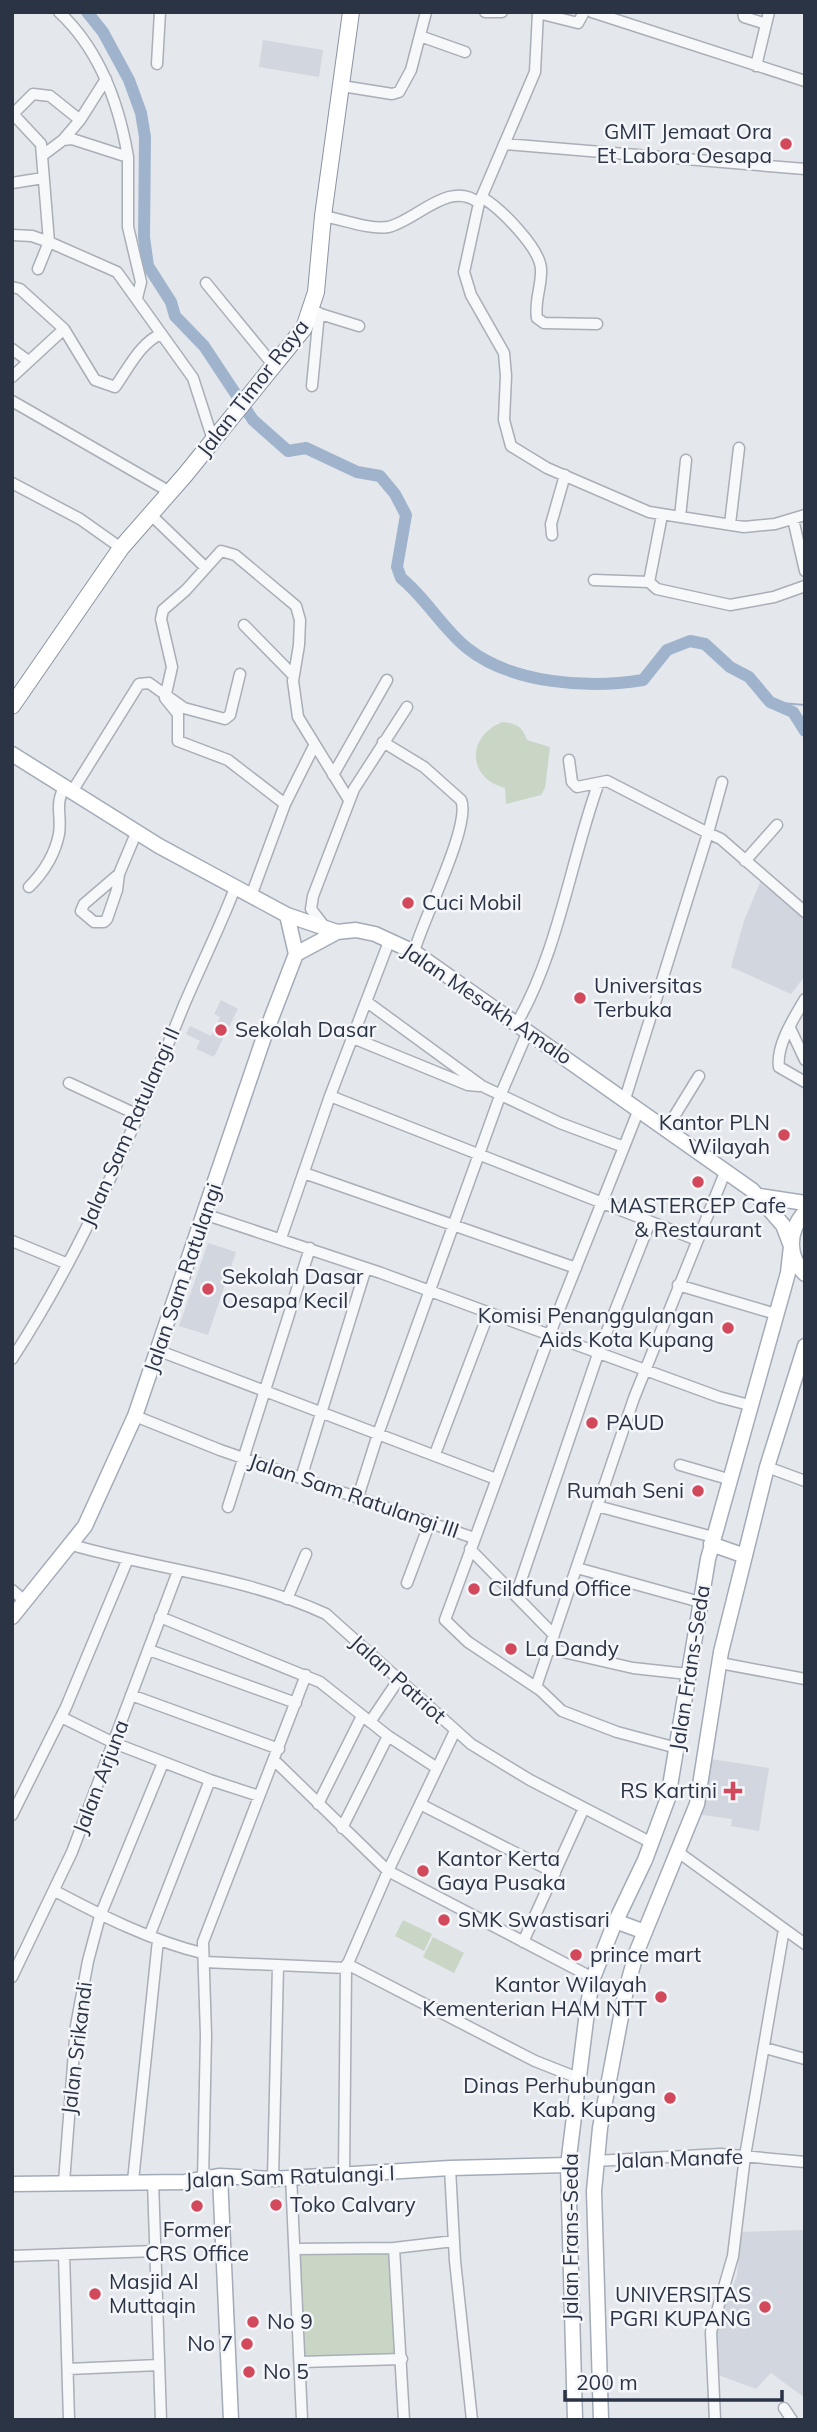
<svg xmlns="http://www.w3.org/2000/svg" width="817" height="2432" viewBox="0 0 817 2432" font-family="Mulish,sans-serif">
<rect width="100%" height="100%" fill="#e4e7ec"/>
<!-- built -->
<path fill="#d2d6de" d="M263,40L323,50L319,77L259,67Z
M761,880L805,916V976L791,994L731,967L744,921Z
M221,1000L238,1009L214,1057L196,1049L200,1041L186,1034L190,1026L211,1036L220,1017L214,1014Z
M208,1243L236,1252L208,1335L179,1326Z
M705,1758L769,1768L759,1831L731,1826L732,1819L696,1814Z
M805,2230V2398L771,2373L756,2389L721,2376L715,2369L713,2337L737,2276L740,2232Z"/>
<!-- green -->
<path fill="#c9d6c5" d="M503,722C518,724 522,727 527,740L550,747L545,788L541,795L506,804L505,788C466,778 467,735 503,722Z
M403,1920L432,1934L424,1951L395,1936Z
M433,1937L464,1953L454,1973L423,1957Z
M392,2245L401,2353L304,2357L299,2250Z"/>
<g fill="none" stroke-linecap="round" stroke-linejoin="round">
<!-- stream -->
<path stroke="#9fb4cc" stroke-width="2" d="M770,702L805,705"/>
<!-- river -->
<path stroke="#9fb4cc" stroke-width="12" d="M87,12L103,32L129,80L141,113L145,137L144,237L148,266L171,302L175,316L204,346L253,420L288,451L306,448L357,472L380,476L395,494L406,515L397,567L401,578C426,598 442,628 467,648C512,684 589,689 643,680L667,650L690,641L705,644L730,667L749,677L770,702L793,712L805,731"/>
<defs>
<path id="minor" d="M59,12C100,50 119,104 128,157
M485,12H502
M592,12L805,81
M743,12L744,17L766,24
M538,13L578,23L584,12
M420,36L465,52
M157,64L160,12
M756,66L769,12
M342,86L392,94L399,92L411,70L426,12
M12,113L41,144L49,242L38,269
M13,114L33,94L50,96L80,120L63,140
M80,120L106,79
M504,144L805,169
M43,155L63,140L72,139L128,157V227L141,282L137,298
M12,183L43,178
M483,198C501,209 540,248 541,269C542,285 534,302 537,318L544,323L597,324
M479,203L535,72L538,12
M323,216C342,219 369,230 388,227C416,221 449,179 479,203L464,272L471,295L504,353L506,376L504,420L511,446L547,468L649,512L744,527L775,524L805,515
M12,235L32,236L49,242L117,272L193,378L213,440
M206,283L274,366
M12,287L20,289L64,329
M314,312L359,326
M12,349L27,360
M12,377L64,329L95,380L115,387C128,369 140,343 161,334
M312,386L319,313
M12,401L170,492
M12,483L80,519L121,548
M149,513L204,566
M680,517L686,460
M793,519L805,571
M730,524L739,448
M552,535L551,524L565,475
M594,580L649,582L662,515
M649,582L657,589L730,605L774,597L805,586
M244,625L293,675
M383,742L424,767L461,800C472,824 422,921 414,952
M569,760L572,782L577,787L607,781L708,833L722,782
M333,775L387,680
M73,790L139,684L149,683L184,708L225,719L230,715L240,674
M285,804L228,760L178,741V714L165,698L172,667L161,619L163,610L186,590L221,551L235,555L296,606L300,620L299,645L293,681L298,717L349,800
M745,861L777,825
M119,874L84,904L81,911L94,922H104L107,919L117,890L119,874L137,831
M29,887C43,873 55,854 59,834C62,814 54,806 65,785
M251,896L285,804L314,746
M324,926L311,909L313,896L354,789L407,707
M805,999C794,1018 776,1045 779,1067L805,1082
M367,1002L482,1086L560,1123L624,1147L557,1315L445,1620L468,1642L540,1690L562,1711L617,1732L677,1748
M517,1023C559,949 570,863 598,785
M790,1028L805,1060
M353,1038L468,1085L479,1086
M69,1083L138,1115
M330,1096L697,1240
M625,1099L708,833L721,839L805,912
M667,1128L699,1076
M624,1147L639,1109
M304,1173L576,1268
M204,1214L381,1273L719,1397L749,1405
M281,1238L330,1096L390,939
M12,1241L68,1264
M678,1285L776,1314
M157,1350L496,1479
M12,1359C84,1249 135,1126 184,1005C201,965 220,927 235,888
M135,1416L220,1450L474,1538
M435,1454L489,1312
M680,1465L728,1479
M767,1467L805,1481
M301,1478L366,1268
M358,1497L378,1434L500,1096L528,1031
M597,1506L713,1537
M228,1507L310,1248
M72,1545C155,1569 247,1577 326,1614L471,1744L530,1780L652,1843
M470,1549L554,1635
M577,1568L700,1602
M407,1583L430,1522
M12,1590L25,1601
M516,1595L598,1354L650,1222
M287,1599L306,1554
M160,1617L320,1682L388,1736L437,1768
M550,1649L633,1668L688,1674
M149,1650L296,1703
M720,1663L805,1679
M536,1687L634,1398L726,1170
M131,1695L279,1749
M61,1717L114,1743L210,1780L150,1934
M370,1722L399,1679
M274,1760L388,1871L593,1978
M210,1780L259,1796
M318,1804L362,1716
M420,1804L555,1873
M12,1815L66,1707L127,1561
M342,1828L388,1736
M678,1852L805,1944
M55,1891C100,1915 152,1941 202,1953
M523,1942L584,1808
M204,1962L346,1968
M347,1964L535,2061L578,2078
M12,1977L72,1852L178,1571
M765,2048L805,2059
M595,2161L721,2154L805,2162
M450,2168L455,2261L472,2420
M291,2176L302,2420
M344,2176L346,1968L388,1871L455,1731
M273,2179L278,1966
M133,2181L158,1940
M153,2181L161,2420
M203,2181L206,2035L203,1942L306,1675
M64,2182L76,2026L88,1961L100,1916L163,1763
M394,2248L404,2420
M295,2249L394,2248L454,2241
M64,2254L69,2420
M12,2256L156,2251
M301,2362L402,2359
M68,2369L159,2365
M784,2408L792,2420
M715,2420L711,2332L733,2256L745,2156L784,1929"/>
<path id="major" d="M12,754L159,846L287,915L337,932L356,930L375,934L414,952L752,1190L783,1225L791,1246L788,1273L708,1559L668,1798L645,1860L613,1927L593,1978L588,2004L568,2165L575,2420
M296,954L337,932
M760,1196L805,1203
M805,1212C788,1231 787,1256 805,1274
M711,1544L745,1556
M12,1617L85,1526L135,1416L264,1037L296,954L287,915
M615,1921L645,1932
M220,2176L231,2420
M12,2184L185,2182L220,2176L273,2179L450,2168L568,2165
M601,2420L594,2191L600,2128L626,1990L637,1951L697,1804L721,1652L767,1467L805,1346"/>
<path id="highway" d="M12,706L121,548L185,475L304,328L316,292L323,216L351,12"/>
</defs>
<!-- minor casing -->
<use href="#minor" stroke="#a9aeb7" stroke-width="13"/>
<!-- major casing -->
<use href="#major" stroke="#a3abb8" stroke-width="17"/>
<!-- highway casing -->
<use href="#highway" stroke="#8b94a3" stroke-width="18"/>
<!-- minor -->
<use href="#minor" stroke="#f7f8fa" stroke-width="10"/>
<!-- major -->
<use href="#major" stroke="#fff" stroke-width="14"/>
<!-- highway -->
<use href="#highway" stroke="#fff" stroke-width="16"/>
</g>
<!-- markers -->
<g fill="#d1495b" stroke="#f4f6f9" stroke-width="2.5">
<circle cx="786" cy="144" r="7"/>
<circle cx="408" cy="903" r="7"/>
<circle cx="580" cy="998" r="7"/>
<circle cx="221" cy="1030" r="7"/>
<circle cx="784" cy="1135" r="7"/>
<circle cx="698" cy="1182" r="7"/>
<circle cx="208" cy="1289" r="7"/>
<circle cx="728" cy="1328" r="7"/>
<circle cx="592" cy="1423" r="7"/>
<circle cx="698" cy="1491" r="7"/>
<circle cx="474" cy="1589" r="7"/>
<circle cx="511" cy="1649" r="7"/>
<path d="M729.5 1780.5h7v7h7v7h-7v7h-7v-7h-7v-7h7z"/>
<circle cx="423" cy="1871" r="7"/>
<circle cx="444" cy="1920" r="7"/>
<circle cx="576" cy="1955" r="7"/>
<circle cx="661" cy="1997" r="7"/>
<circle cx="670" cy="2098" r="7"/>
<circle cx="276" cy="2205" r="7"/>
<circle cx="197" cy="2206" r="7"/>
<circle cx="95" cy="2294" r="7"/>
<circle cx="765" cy="2307" r="7"/>
<circle cx="253" cy="2322" r="7"/>
<circle cx="247" cy="2344" r="7"/>
<circle cx="249" cy="2372" r="7"/>
</g>
<g text-anchor="middle" stroke-width="5" stroke-linejoin="round" paint-order="stroke">
<!-- poi labels -->
<g font-size="21" fill="#2b3445" stroke="#f4f6f9" text-anchor="start">
<text x="772" y="139" text-anchor="end">GMIT Jemaat Ora<tspan x="772" dy="24">Et Labora Oesapa</tspan></text>
<text x="422" y="910">Cuci Mobil</text>
<text x="594" y="993">Universitas<tspan x="594" dy="24">Terbuka</tspan></text>
<text x="235" y="1037">Sekolah Dasar</text>
<text x="770" y="1130" text-anchor="end">Kantor PLN<tspan x="770" dy="24">Wilayah</tspan></text>
<text x="698" y="1213" text-anchor="middle">MASTERCEP Cafe<tspan x="698" dy="24">&amp; Restaurant</tspan></text>
<text x="222" y="1284">Sekolah Dasar<tspan x="222" dy="24">Oesapa Kecil</tspan></text>
<text x="714" y="1323" text-anchor="end">Komisi Penanggulangan<tspan x="714" dy="24">Aids Kota Kupang</tspan></text>
<text x="606" y="1430">PAUD</text>
<text x="684" y="1498" text-anchor="end">Rumah Seni</text>
<text x="488" y="1596">Cildfund Office</text>
<text x="525" y="1656">La Dandy</text>
<text x="717" y="1798" text-anchor="end">RS Kartini</text>
<text x="437" y="1866">Kantor Kerta<tspan x="437" dy="24">Gaya Pusaka</tspan></text>
<text x="458" y="1927">SMK Swastisari</text>
<text x="590" y="1962">prince mart</text>
<text x="647" y="1992" text-anchor="end">Kantor Wilayah<tspan x="647" dy="24">Kementerian HAM NTT</tspan></text>
<text x="656" y="2093" text-anchor="end">Dinas Perhubungan<tspan x="656" dy="24">Kab. Kupang</tspan></text>
<text x="290" y="2212">Toko Calvary</text>
<text x="197" y="2237" text-anchor="middle">Former<tspan x="197" dy="24">CRS Office</tspan></text>
<text x="109" y="2289">Masjid Al<tspan x="109" dy="24">Muttaqin</tspan></text>
<text x="751" y="2302" text-anchor="end">UNIVERSITAS<tspan x="751" dy="24">PGRI KUPANG</tspan></text>
<text x="267" y="2329">No 9</text>
<text x="233" y="2351" text-anchor="end">No 7</text>
<text x="263" y="2379">No 5</text>
</g>
<!-- street labels -->
<g font-size="21" fill="#2b3445" stroke="#f4f6f9">
<text transform="translate(253 388) rotate(-52)" y="7">Jalan Timor Raya</text>
<text transform="translate(487 1004) rotate(34)" y="7">Jalan Mesakh Amalo</text>
<text transform="translate(130 1127) rotate(-66)" y="7">Jalan Sam Ratulangi II</text>
<text transform="translate(183 1278) rotate(-71)" y="7">Jalan Sam Ratulangi</text>
<text transform="translate(354 1496) rotate(19)" y="7">Jalan Sam Ratulangi III</text>
<text transform="translate(690 1668) rotate(-81)" y="7">Jalan Frans-Seda</text>
<text transform="translate(398 1679) rotate(42)" y="7">Jalan Patriot</text>
<text transform="translate(101 1777) rotate(-69)" y="7">Jalan Arjuna</text>
<text transform="translate(77 2048) rotate(-83)" y="7">Jalan Srikandi</text>
<text transform="translate(679 2159) rotate(-2)" y="7">Jalan Manafe</text>
<text transform="translate(290 2177) rotate(-2)" y="7">Jalan Sam Ratulangi I</text>
<text transform="translate(571 2237) rotate(-90)" y="7">Jalan Frans-Seda</text>
</g>
</g>
<!-- border -->
<rect width="817" height="2432" fill="none" stroke="#2b3445" stroke-width="28"/>
<!-- scale -->
<path d="M565 2390v10h217v-10" fill="none" stroke="#2b3445" stroke-width="3.5"/>
<text x="576" y="2390" font-size="21" fill="#2b3445" stroke="#f4f6f9" stroke-width="5" paint-order="stroke">200 m</text>
</svg>
